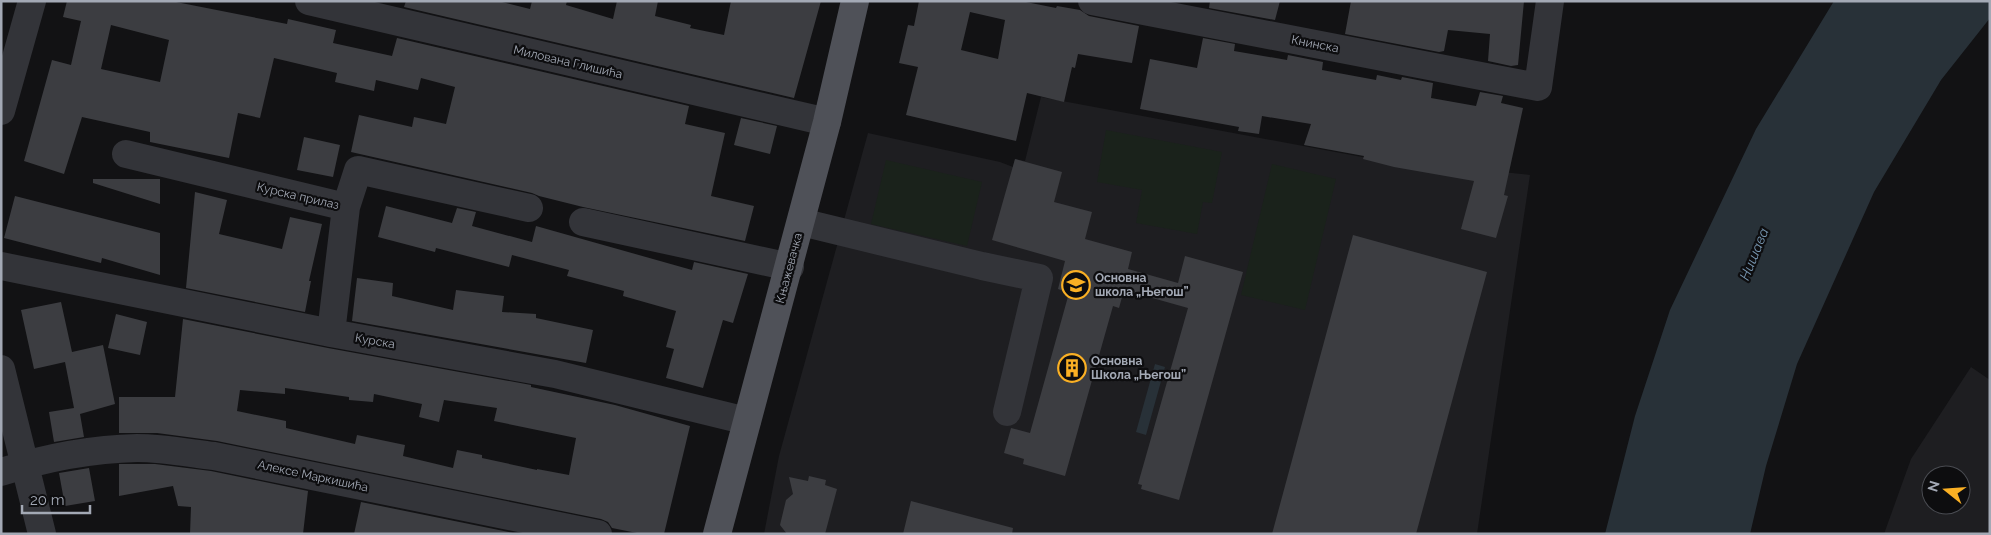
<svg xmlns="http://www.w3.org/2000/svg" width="1991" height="535" viewBox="0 0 1991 535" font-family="Raleway,sans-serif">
<rect width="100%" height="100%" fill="#121214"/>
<!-- built -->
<path fill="#1e1e21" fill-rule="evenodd" d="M1041,97L1362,157L1530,175L1477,534H764L779,456L868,133L1000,162L1013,167L1015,159L1025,161Z
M1971,367L1990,380V534H1884L1911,459ZM1931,475H1961V505H1931Z"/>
<!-- green -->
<path fill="#1a221b" d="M1106,130L1222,152L1212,203L1203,202L1197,234L1136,223L1142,190L1097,182Z
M886,160L982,182L967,246L871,224Z
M1272,164L1336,179L1305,310L1241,295Z"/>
<!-- water -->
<path fill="#283138" d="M1834,1H1990V18L1941,80L1874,192L1797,364L1766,466L1750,534H1605L1635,416L1670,310L1756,129Z
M1155,364L1165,367L1146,435L1136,432Z"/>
<!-- building -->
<path fill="#3c3d41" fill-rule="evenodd" d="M67,1H171L287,24L288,19L336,30L333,43L392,56L397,38L689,106L685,124L725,133L711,196L754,206L745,241L583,207L539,196L532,193L351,152L359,115L412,127L414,117L446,124L455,87L421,78L418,90L376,80L374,91L335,82L337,73L274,58L260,118L238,113L229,158L150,142V132L82,117L64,174L24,161L52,60L71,65L81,21L63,17ZM111,25L169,40L160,82L101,69Z
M406,1H498L530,9L532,1H567L566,5L613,19L617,1H658L655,16L691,25L690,28L724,35L731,1H821L794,98L404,7Z
M919,1H1021L1056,8L1057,6L1080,10L1089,16L1139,26L1132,63L1078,54L1075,68L1072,67L1064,102L1027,93L1016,141L906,115L918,67L899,63L908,25L914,26ZM970,12L1005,20L998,59L961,50Z
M1210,1H1280L1275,20L1209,8Z
M1351,1H1524L1518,65L1511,66L1488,61L1490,34L1448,30L1444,51L1439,52L1345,34Z
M1203,38L1235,44L1234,51L1287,60L1288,55L1323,62L1322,70L1376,80L1377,75L1401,80L1402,77L1433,83L1431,98L1476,106L1480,92L1503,96L1501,103L1523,108L1504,195L1508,196L1496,238L1461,229L1474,181L1394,167L1363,159L1364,156L1304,145L1311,124L1262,116L1259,134L1238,131L1239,127L1140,109L1150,59L1197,68Z
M741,118L777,126L770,154L734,145Z
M304,137L340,145L333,177L297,170Z
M1015,159L1062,172L1054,202L1092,212L1085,239L1132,252L1128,269L1178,283L1185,256L1243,272L1179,500L1141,489L1142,485L1138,484L1188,308L1124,290L1119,308L1113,306L1065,476L1023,464L1024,459L1004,453L1011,428L1030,433L1069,293L1058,289L1065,261L992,240Z
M93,179H160V204L93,183Z
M195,192L227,200L219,234L282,249L290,217L322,224L309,281H311L305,312L186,288Z
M15,196L160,233V275L102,258L101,263L4,238Z
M386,206L452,223L457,208L476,212L472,226L532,242L536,226L692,270L694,262L748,274L733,323L723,320L703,388L666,378L674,349L666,347L676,311L623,296L624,291L567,276L569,270L512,255L509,267L436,248L435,252L378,237Z
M1353,235L1487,272L1416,534H1272Z
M357,278L393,283L392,296L453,310L456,290L504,296L502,312L536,314V318L593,330L586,363L352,321Z
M61,302L72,352L103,345L115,404L80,414L84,437L54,442L49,412L74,408L65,362L34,369L21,310Z
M116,314L147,322L140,355L108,348Z
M183,319L328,348L531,385V387L615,405L690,426L664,534H642L612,528L608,522L601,519L217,441L157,433H119V397H175ZM285,388L349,397V400L373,402L374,394L422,404L419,417L439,422L444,400L497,408L494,421L576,438L569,475L537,469V470L482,458V455L457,450L453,468L403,456L405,445L357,435L355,444L286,428V421L237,411L240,390L285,394Z
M119,464H155L211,471L308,491L303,534H190L191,507L178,506L173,486L119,496Z
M89,468L95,501L65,506L59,473Z
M809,476L826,480L825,485L837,489L825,534H787L780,525L786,500L793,494L789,477L808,481Z
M911,501L1013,528L1012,534H903Z
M361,502L518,534H354Z"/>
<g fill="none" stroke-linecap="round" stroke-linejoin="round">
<!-- minor -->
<path stroke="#333439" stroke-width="28" d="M309,1L827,122
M1092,1L1538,87L1550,1
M1,111L32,1
M126,154L346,207L331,333
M346,207L358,170L529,208
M583,222L790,267
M801,222L982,266L1039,278L1007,412
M1,266L331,333L555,374L747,421
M1,369L42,534
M1,472C45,458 91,449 137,448C162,448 189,453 214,456L598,534"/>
<!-- major -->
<path stroke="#4f5158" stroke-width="28" d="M717,534L827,122L855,1"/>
</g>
<!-- icons -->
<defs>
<symbol id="school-ring" viewBox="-11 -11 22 22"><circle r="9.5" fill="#0d0d0f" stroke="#fab024" stroke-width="1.5"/><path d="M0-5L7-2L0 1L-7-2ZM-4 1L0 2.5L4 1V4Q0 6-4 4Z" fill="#fab024"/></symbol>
<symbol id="building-ring" viewBox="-11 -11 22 22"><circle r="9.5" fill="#0d0d0f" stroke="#fab024" stroke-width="1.5"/><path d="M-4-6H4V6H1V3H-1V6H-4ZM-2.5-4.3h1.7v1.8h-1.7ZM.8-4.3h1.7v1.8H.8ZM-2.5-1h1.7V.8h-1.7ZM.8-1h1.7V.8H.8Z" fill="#fab024"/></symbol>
</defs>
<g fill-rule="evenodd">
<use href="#school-ring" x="1060" y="269" width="32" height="32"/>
<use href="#building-ring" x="1056" y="352" width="32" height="32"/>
</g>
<g text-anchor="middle" stroke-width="4.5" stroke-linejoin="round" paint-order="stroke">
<!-- street labels -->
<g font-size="12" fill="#a3a9b5" stroke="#0d0d0f">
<text transform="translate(1315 44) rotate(11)" y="4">Книнска</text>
<text transform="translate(568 62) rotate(13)" y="4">Милована Глишића</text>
<text transform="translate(298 196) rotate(13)" y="4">Курска прилаз</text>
<text transform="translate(789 268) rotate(-75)" y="4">Књажевачка</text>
<text transform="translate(375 341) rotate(10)" y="4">Курска</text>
<text transform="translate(313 476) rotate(12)" y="4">Алексе Маркишића</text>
</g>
<!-- poi labels -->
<g font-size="12" font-weight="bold" fill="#a3a9b5" stroke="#0d0d0f" text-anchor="start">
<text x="1095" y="282">Основна<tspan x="1095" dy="14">школа „Његош”</tspan></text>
<text x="1091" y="365">Основна<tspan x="1091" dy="14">Школа „Његош”</tspan></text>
</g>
<!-- water labels -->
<g font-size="14" font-style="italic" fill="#7897b2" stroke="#0d0d0f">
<text transform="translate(1754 254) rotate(-68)" y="5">Нишава</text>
</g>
</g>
<!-- border -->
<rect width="1991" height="535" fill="none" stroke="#a3a9b5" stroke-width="5"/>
<!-- north arrow -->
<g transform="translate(1946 490) rotate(287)"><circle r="24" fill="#0d0d0f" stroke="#494b51"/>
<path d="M0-4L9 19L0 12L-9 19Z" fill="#fab024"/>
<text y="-8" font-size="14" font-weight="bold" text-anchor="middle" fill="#a3a9b5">N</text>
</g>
<!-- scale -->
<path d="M22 505v8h68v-8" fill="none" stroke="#a3a9b5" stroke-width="2.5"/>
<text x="30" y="505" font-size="15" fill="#a3a9b5" stroke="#0d0d0f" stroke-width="4" paint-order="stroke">20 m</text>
</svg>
